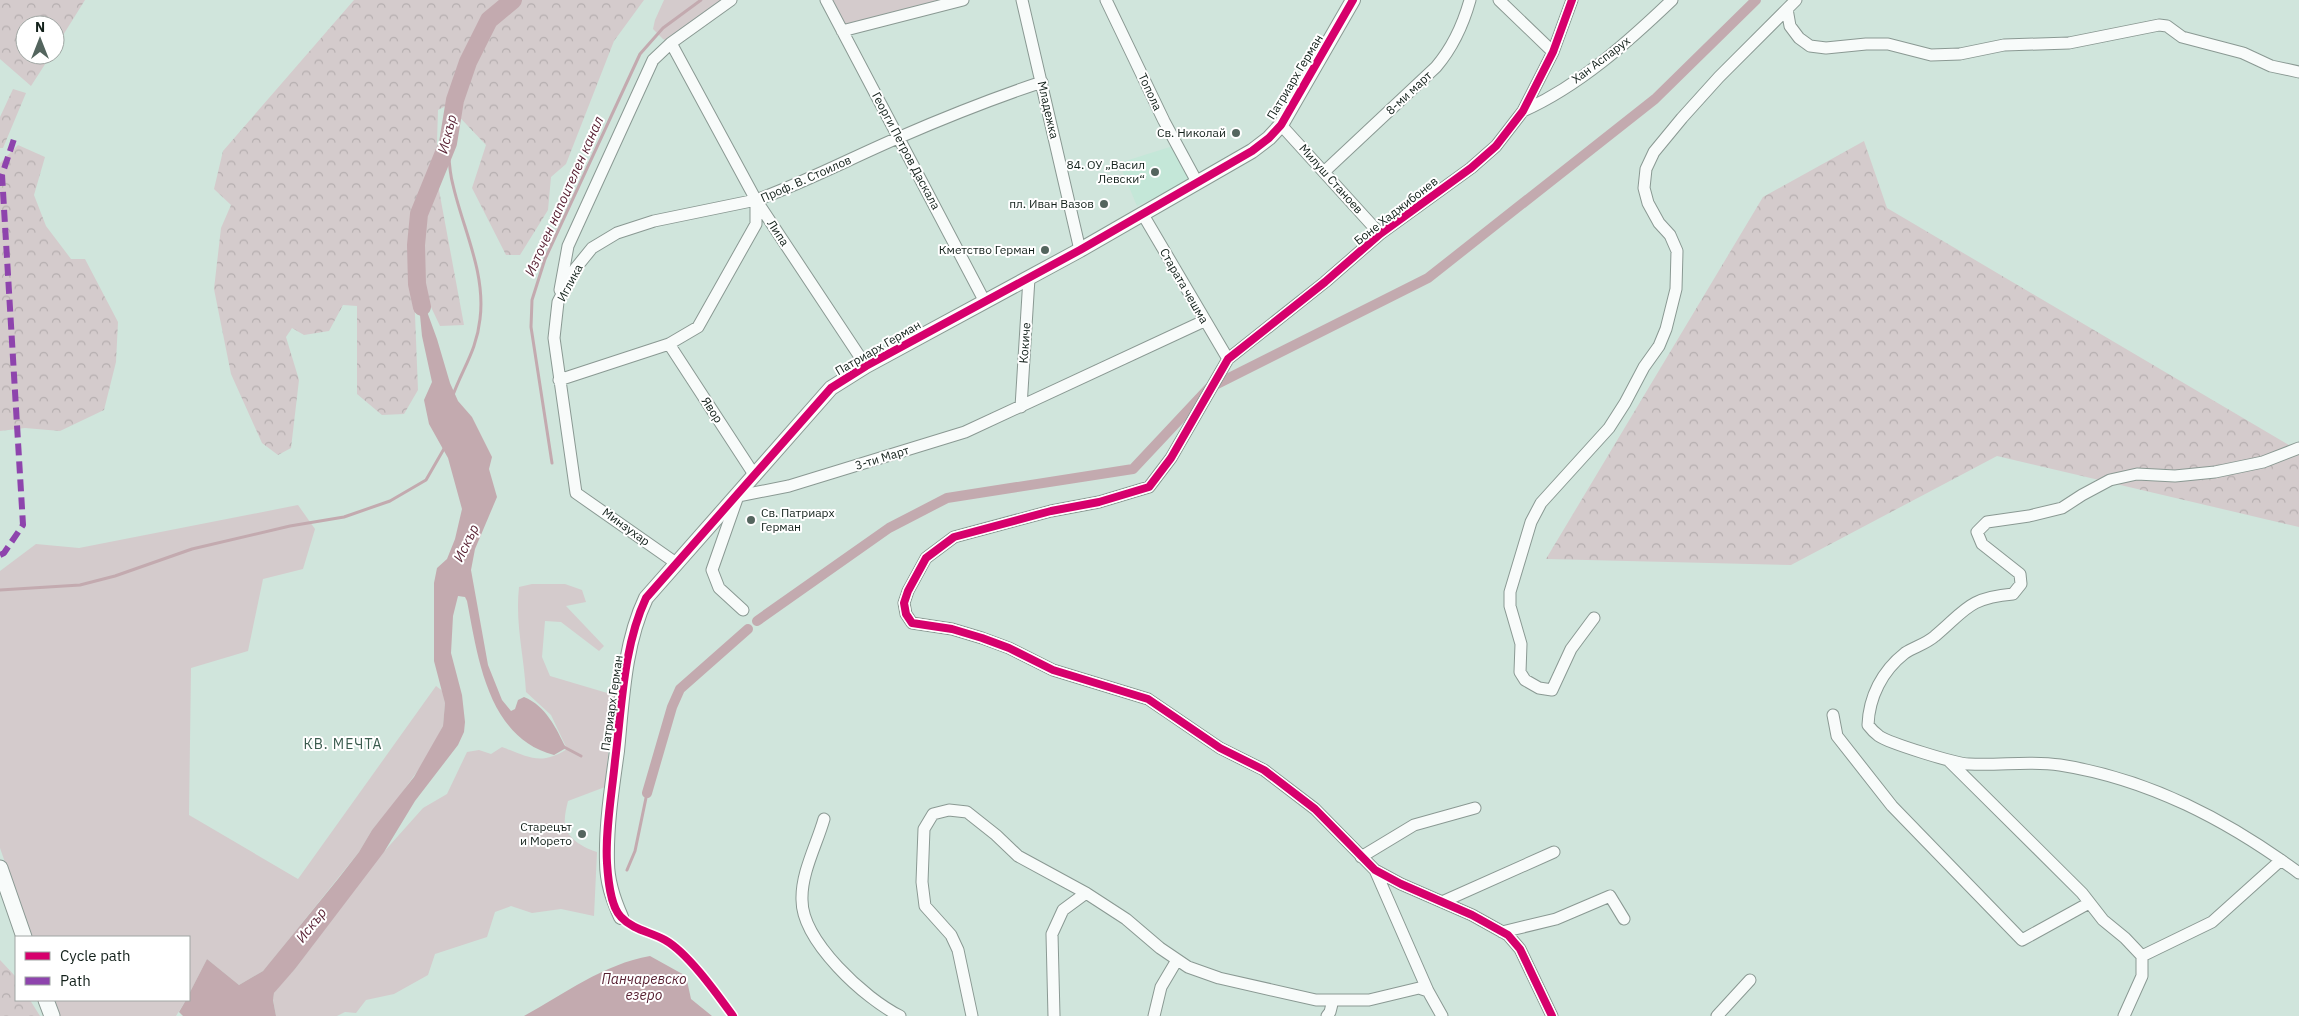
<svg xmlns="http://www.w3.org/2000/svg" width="2299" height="1016" viewBox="0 0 2299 1016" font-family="'IBM Plex Sans',sans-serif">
<defs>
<pattern id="forest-crowns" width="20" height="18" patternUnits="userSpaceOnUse" patternTransform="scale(1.25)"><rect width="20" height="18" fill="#d4cbcc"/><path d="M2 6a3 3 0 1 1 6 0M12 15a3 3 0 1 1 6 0" fill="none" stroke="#b5aeaf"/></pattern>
</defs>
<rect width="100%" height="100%" fill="#d0e5dc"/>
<!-- built -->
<path fill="#c4e7d8" d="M1173,146L1191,180L1137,206L1119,163Z"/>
<!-- green -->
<path fill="#d4cbcc" d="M664,0H731L671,43L663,39L653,29L655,20Z
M826,0H963L842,31Z
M298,505L315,529L303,569L263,579L248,651L191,668L189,815L298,879L436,686L444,692L445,703L443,726L426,759L396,801L372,830L359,852L269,964L263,971L239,985L207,959L189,994V937H31L0,848V571L36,544L79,548Z
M532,584H565L582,590L586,602L566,606L604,646L599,651L561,622L545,621L542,657L550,676L614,695L605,787L568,801C566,809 564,818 565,825C567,839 586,849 597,852L594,916L561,909L532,913L511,906L495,912L487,937L435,954L428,975L394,994L366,1000L356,1013L345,1012L337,1016H276L273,999L274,993L279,986L295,969L373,864L423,808L447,794L467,752L479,750L491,754L502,747C528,757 541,766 567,749L551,715L526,692C524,655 515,624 519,587Z
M53,1000H186L176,1016H59Z"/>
<!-- forest -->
<path fill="url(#forest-crowns)" d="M0,0H85L55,48V25H25V55H51L31,86L0,59Z
M354,0H644L614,41L566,164L551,177L548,210L520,255H506L472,188L486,145L448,105L438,110L436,174L464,325L440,326L422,288L414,290L418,390L404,414L382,415L357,394V306L343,305L329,331L304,335L292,328L286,337L299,380L291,448L278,455L262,443L231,374L214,289L221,228L231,205L214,189L223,151Z
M13,89L26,93L3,148H0V117Z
M1864,141L1887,208L2299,451V527L1997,456L1791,565L1546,559L1763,197Z
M18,145L45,157L34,195L46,226L71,259H85L118,322L116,362L104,410L60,431L25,428L0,431V163Z
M0,960L16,977V1000H30L40,1016H0Z"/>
<!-- water -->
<path fill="#c3aaaf" d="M417,284L437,339L450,383L458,401L472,417L492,457L489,469L497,497L475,549L471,570L488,665L502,700L511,711L515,709L518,700L524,697C546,706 556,728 566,748L554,755C488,738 478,658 467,601L465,597L458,596L453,616L451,653L462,695L465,722L464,732L458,745L415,801L384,852L295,969L274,993L273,1000L276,1016H183L179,1012L186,1000H189V994L207,959L239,985L263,971L338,879L359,852L372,830L414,777L443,726L445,703L434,661V583L437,568L447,559L455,539L462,509L448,458L429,424L424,400L432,382L422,336Z
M650,956L686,976L691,999L712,1016H524C564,994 604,964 650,956Z"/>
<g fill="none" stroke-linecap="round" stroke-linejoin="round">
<!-- stream -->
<path stroke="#c3aaaf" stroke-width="3" d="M448,143C449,157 449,171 453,185C463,229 486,273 480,319C477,349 463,368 453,395
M552,463L531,327L532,300L545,259L640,54L663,28L701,0
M0,590L80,585L115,576L192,549L290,526L344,517L390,501L426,480L445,447
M564,747L581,756
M627,870L635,851L647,793"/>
<!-- canal -->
<path stroke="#c3aaaf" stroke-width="10" d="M757,621L889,528L947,498L1133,469L1209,388L1428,278L1655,99L1756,0
M647,793L672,707L680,689L748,629"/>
<!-- river -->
<path stroke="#c3aaaf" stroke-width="18" d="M422,307L417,284L416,245L419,214L448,143L455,100L468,62L489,20L513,0"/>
<defs>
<path id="minor" d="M826,0L985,302
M1022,0L1080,250
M1106,0L1164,121L1197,182
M1499,0L1553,52
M1796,0L1787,9L1790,26L1799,38L1810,46L1826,48L1866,44H1888L1931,55L1960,54L2004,45L2069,43L2159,25L2167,26L2182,37L2243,53L2271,66L2299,72
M842,31L963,0
M671,43L756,200L866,366
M1523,111C1579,86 1628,42 1672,0
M1281,125L1380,234
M1325,171L1436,67C1453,47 1463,25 1470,0
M1142,213L1228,359
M560,290L568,246L653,60L671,43L731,0
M669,344L755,476
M559,380L669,344L698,327L756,224V200C806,182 851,158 900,137C946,117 994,98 1042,82
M1021,407L1029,278
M2299,448L2263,462L2215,472L2175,476L2137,474L2110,480L2082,495L2062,508L2029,516L1987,522L1977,532L1982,544L2020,574L2021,584L2013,594C1968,598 1966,610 1935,636C1926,644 1914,647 1905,653C1882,671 1869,697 1868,725C1871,729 1875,733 1879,736C1889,743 1956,764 1969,764C1999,766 2030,760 2060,765C2149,779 2227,820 2299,873
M676,563L576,493L554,338L558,302L575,269L592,248L617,233L654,221L756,200
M743,610L719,588L712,570L738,496L789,486L965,432L1204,321
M1594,618L1571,649L1552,690L1539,688L1525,680L1520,672L1521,644L1510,606V592L1531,522L1541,503L1609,428L1625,403L1644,367L1659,346L1666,329L1676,289L1677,251L1670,235L1659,223L1648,203L1644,188L1646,169L1654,152L1682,118L1719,77L1787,9
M1833,715L1837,736L1892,806L2022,940L2089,903
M1948,760L2082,893L2103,920L2125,938L2142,956V976L2124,1016
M824,819C817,844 801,873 802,900C802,941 865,999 900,1016
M1361,857L1414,825L1475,808
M1375,870L1428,991L1442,1016
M1442,902L1554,852
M1502,932L1556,919L1610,896L1624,919
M2142,956L2212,922L2281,860
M972,1016L958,950L951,935L925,906L922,882L924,829L933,814L949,810L967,812L996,835L1018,856L1086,893L1126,919L1160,948L1188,967L1219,978L1316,1000H1369L1419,988L1428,991
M1054,1016L1052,934L1063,910L1086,893
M1154,1016L1161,987L1177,960
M1327,1016L1330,1012L1333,1000
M1552,1016L1520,949L1508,935L1472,915L1401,884L1375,870L1315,809L1264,770L1220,748L1148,699L1053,670L1009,648L982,638L952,629L912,623L906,614L904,603L908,591L926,558L954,537L1051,511L1099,502L1149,487L1171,458L1228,359L1325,282L1380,234L1471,168L1496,146L1523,111L1553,52L1572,0
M1717,1016L1750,980"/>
<path id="tertiary" d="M621,917C613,899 607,882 607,862C606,825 612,787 617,751C622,700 624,644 646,598L831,388L866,366L1080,250L1252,151L1269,138L1281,125L1353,0"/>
<path id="secondary" d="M0,868L24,937
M46,1000L52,1016"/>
</defs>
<!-- minor casing -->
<use href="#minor" stroke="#8a9993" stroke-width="13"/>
<!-- tertiary casing -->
<use href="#tertiary" stroke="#8a9993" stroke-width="16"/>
<!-- secondary casing -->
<use href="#secondary" stroke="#8a9993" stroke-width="17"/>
<!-- minor -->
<use href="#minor" stroke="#f8fbfa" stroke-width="11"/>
<!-- tertiary -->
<use href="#tertiary" stroke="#f8fbfa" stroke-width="14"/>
<!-- secondary -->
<use href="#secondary" stroke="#f8fbfa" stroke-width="15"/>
<!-- quiet -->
<path stroke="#8e44ad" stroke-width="6" stroke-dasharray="12 6" stroke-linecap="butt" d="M0,555L4,553L23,525L2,175L14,139"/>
<defs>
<path id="cycleway" d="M733,1016C717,994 688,953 665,940C651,932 633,930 621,917C610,906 608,878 607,863C605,831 612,793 615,761C622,707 623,647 646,598L831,388L866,366L1080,250L1252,151L1269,138L1281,125L1353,0
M1552,1016L1520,949L1508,935L1472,915L1401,884L1375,870L1315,809L1264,770L1220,748L1148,699L1053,670L1009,648L982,638L952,629L912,623L906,614L904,603L908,591L926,558L954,537L1051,511L1099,502L1149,487L1171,458L1228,359L1325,282L1380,234L1471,168L1496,146L1523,111L1553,52L1572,0"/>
</defs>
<!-- cycleway casing -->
<use href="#cycleway" stroke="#fff" stroke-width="11"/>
<!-- cycleway -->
<use href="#cycleway" stroke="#d6006c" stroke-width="8"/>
</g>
<!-- markers -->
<g fill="#54655e" stroke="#fff" stroke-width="2">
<circle cx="1236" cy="133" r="5"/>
<circle cx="1155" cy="172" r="5"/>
<circle cx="1104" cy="204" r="5"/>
<circle cx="1045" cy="250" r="5"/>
<circle cx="751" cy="520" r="5"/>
<circle cx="582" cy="834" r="5"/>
</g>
<g text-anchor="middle" stroke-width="4" stroke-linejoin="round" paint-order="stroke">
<!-- street labels -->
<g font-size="12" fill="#12201a" stroke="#fff">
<text transform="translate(1601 60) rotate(-37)" y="4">Хан Аспарух</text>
<text transform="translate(1295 77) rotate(-59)" y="4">Патриарх Герман</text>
<text transform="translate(1150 92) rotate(65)" y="4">Топола</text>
<text transform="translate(1409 93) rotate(-43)" y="4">8-ми март</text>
<text transform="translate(1048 110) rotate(77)" y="4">Младежка</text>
<text transform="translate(906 151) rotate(62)" y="4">Георги Петров Даскала</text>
<text transform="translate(806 179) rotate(-24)" y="4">Проф. В. Стоилов</text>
<text transform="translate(1331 179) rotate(48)" y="4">Милуш Станоев</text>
<text transform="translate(1396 211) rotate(-38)" y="4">Боне Хаджибонев</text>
<text transform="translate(778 233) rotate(57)" y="4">Липа</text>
<text transform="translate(570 283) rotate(-62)" y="4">Иглика</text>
<text transform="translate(1184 286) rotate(60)" y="4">Старата чешма</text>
<text transform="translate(1025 343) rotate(-86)" y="4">Кокиче</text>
<text transform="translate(878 348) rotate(-30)" y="4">Патриарх Герман</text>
<text transform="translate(712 410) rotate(57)" y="4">Явор</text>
<text transform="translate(882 458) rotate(-17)" y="4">3-ти Март</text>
<text transform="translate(626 527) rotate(36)" y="4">Минзухар</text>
<text transform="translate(612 703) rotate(-82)" y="4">Патриарх Герман</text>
</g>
<!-- poi labels -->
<g font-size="12" fill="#12201a" stroke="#fff" text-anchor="end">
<text x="1226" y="137">Св. Николай</text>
<text x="1145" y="169">84. ОУ „Васил<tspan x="1145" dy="14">Левски“</tspan></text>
<text x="1094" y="208">пл. Иван Вазов</text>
<text x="1035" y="254">Кметство Герман</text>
<text x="761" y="517" text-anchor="start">Св. Патриарх<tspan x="761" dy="14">Герман</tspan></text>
<text x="572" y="831">Старецът<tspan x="572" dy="14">и Морето</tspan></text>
</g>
<!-- water labels -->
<g font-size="14" font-style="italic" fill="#561e30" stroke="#fff">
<text transform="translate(447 134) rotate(-76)" y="5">Искър</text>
<text transform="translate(564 196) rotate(-66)" y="5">Източен напоителен канал</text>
<text transform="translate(466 543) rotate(-64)" y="5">Искър</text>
<text transform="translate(311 925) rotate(-52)" y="5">Искър</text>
<text x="644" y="984">Панчаревско<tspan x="644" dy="16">езеро</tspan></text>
</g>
<!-- neighbourhood labels -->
<g font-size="14" letter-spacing="1" fill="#3a5b4e" stroke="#fff">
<text x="343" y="749">КВ. МЕЧТА</text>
</g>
</g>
<!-- legend -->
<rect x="15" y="936" width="175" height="65" fill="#ffffff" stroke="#a0a6a3"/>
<rect x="25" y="952" width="25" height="8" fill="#d6006c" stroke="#a0a6a3"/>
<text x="60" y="961" font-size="15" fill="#12201a">Cycle path</text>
<rect x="25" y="977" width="25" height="8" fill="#8e44ad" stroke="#a0a6a3"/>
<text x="60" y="986" font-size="15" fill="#12201a">Path</text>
<!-- north arrow -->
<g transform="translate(40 40)"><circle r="24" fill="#ffffff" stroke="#a0a6a3"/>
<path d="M0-4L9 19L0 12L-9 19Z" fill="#54655e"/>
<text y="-8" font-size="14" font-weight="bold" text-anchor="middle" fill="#12201a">N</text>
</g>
</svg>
